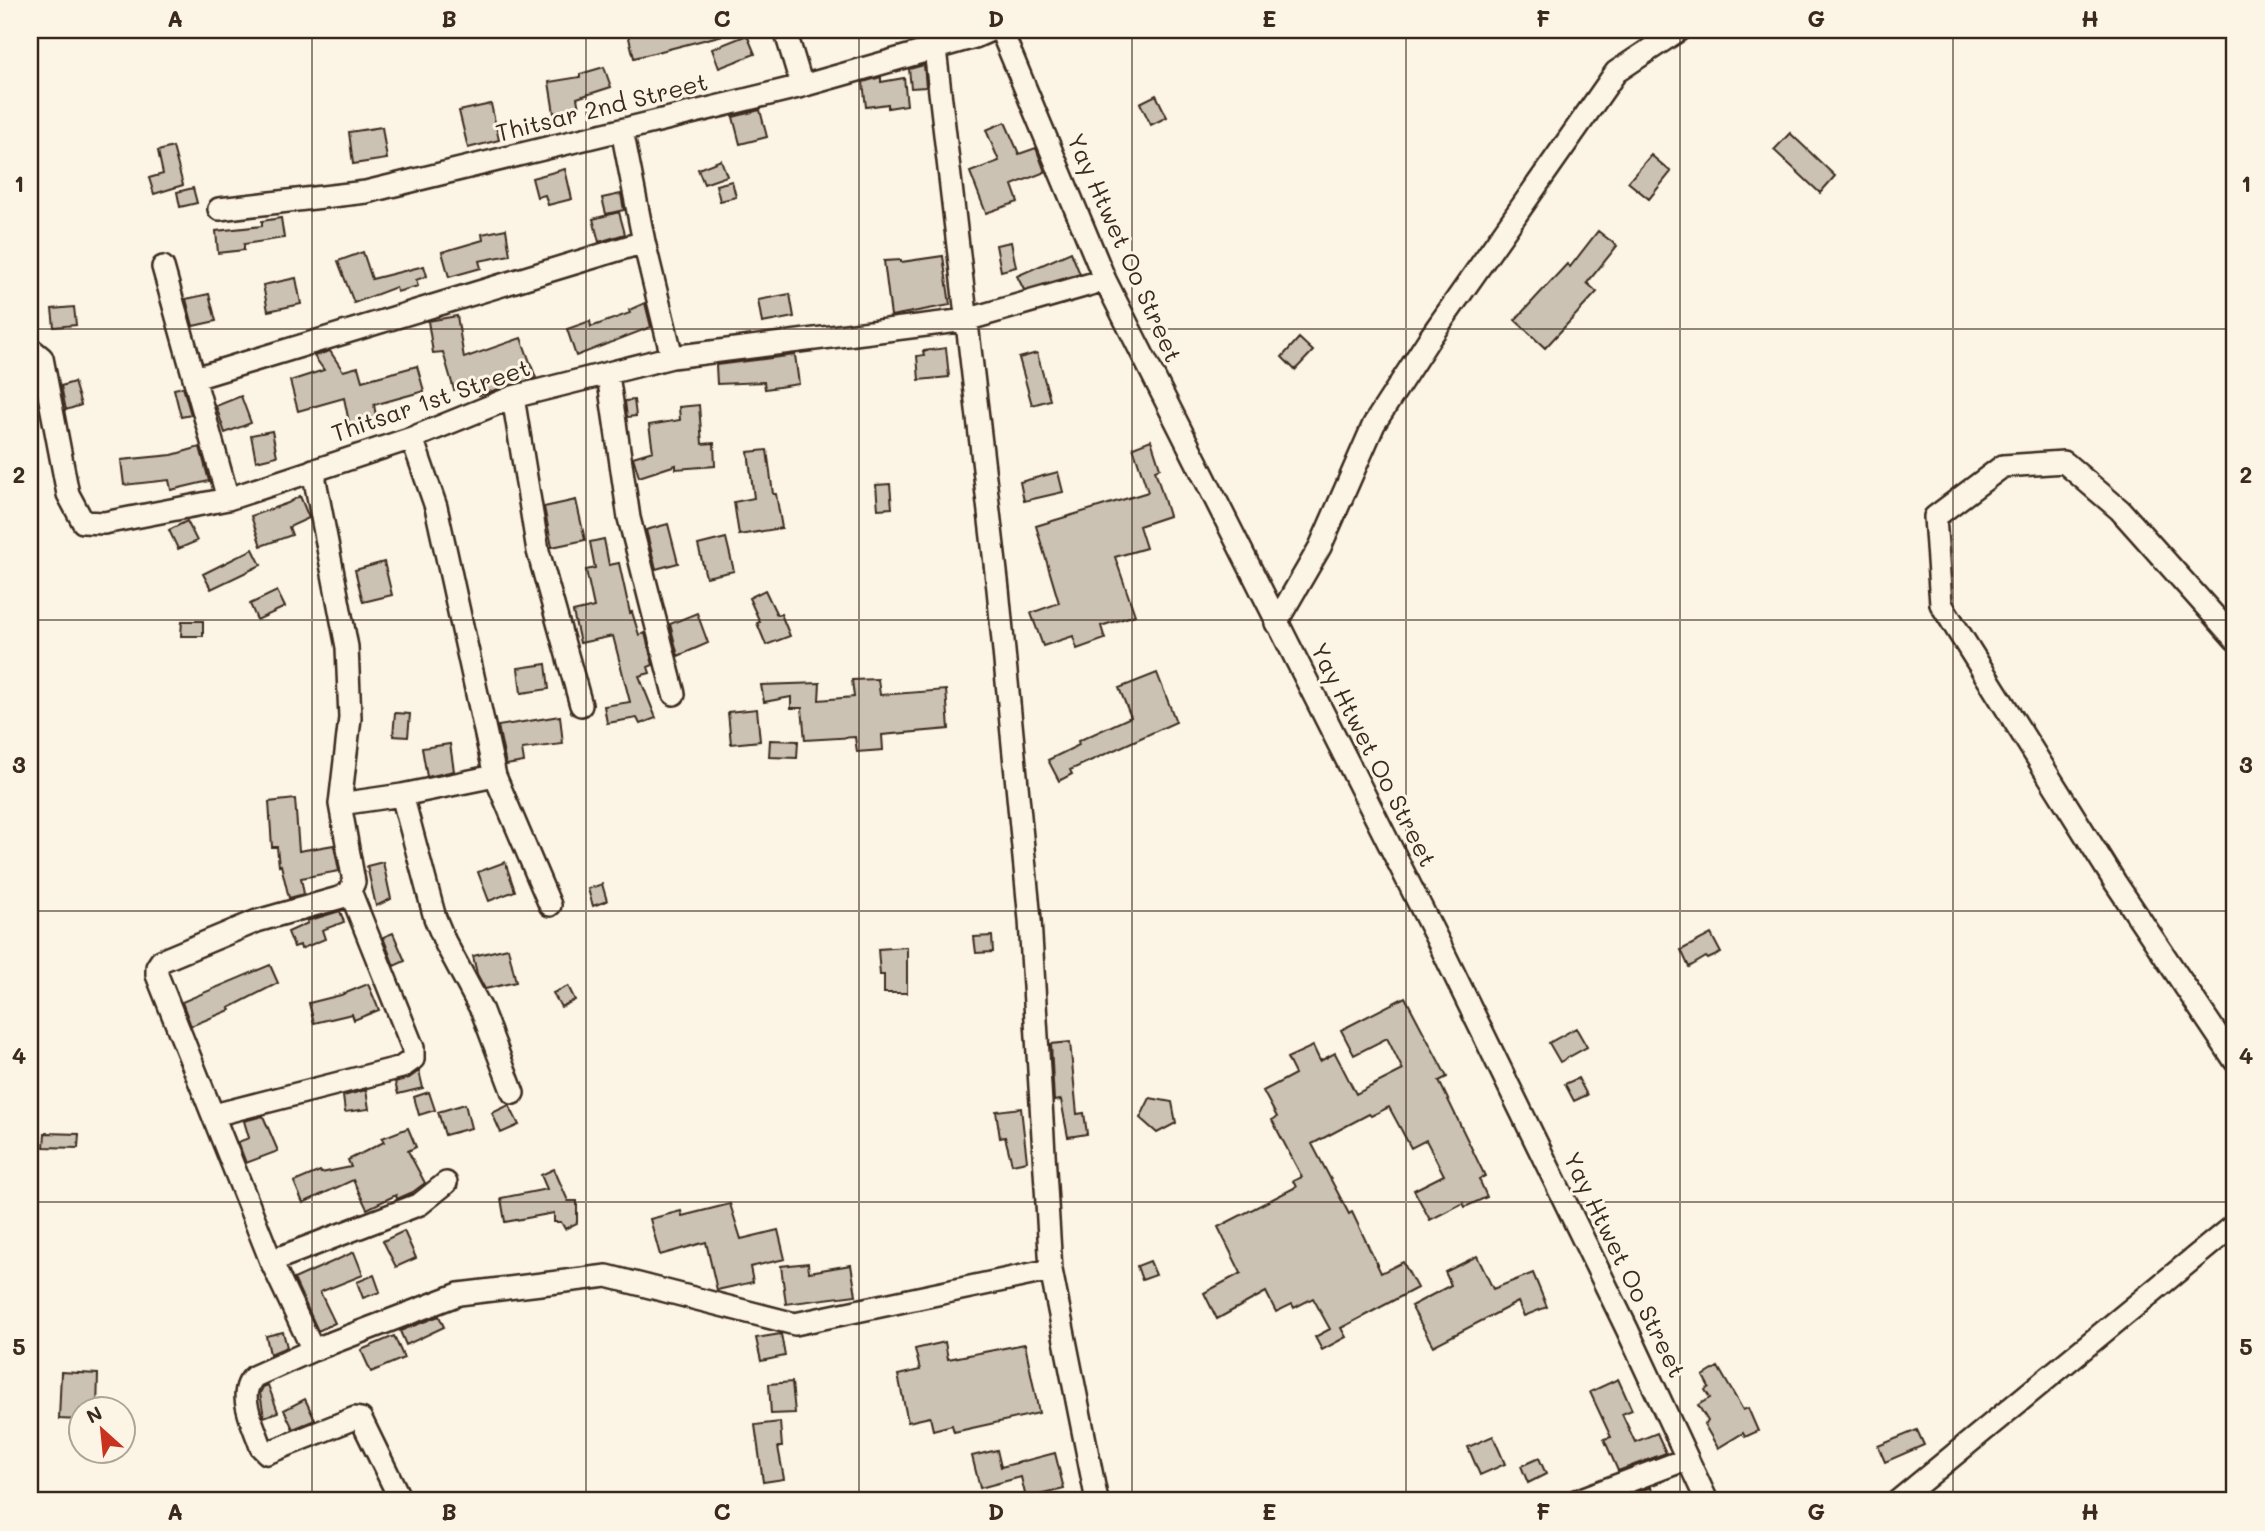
<svg xmlns="http://www.w3.org/2000/svg" width="2265" height="1531" viewBox="0 0 2265 1531" font-family="Mali,sans-serif">
<rect width="100%" height="100%" fill="#fcf5e5"/>
<filter id="ink" filterUnits="userSpaceOnUse"><feTurbulence type="fractalNoise" baseFrequency=".0143" numOctaves="2"/><feDisplacementMap in="SourceGraphic" scale="14" xChannelSelector="R" yChannelSelector="G"/><feConvolveMatrix kernelMatrix="1 2 1 2 8 2 1 2 1" color-interpolation-filters="sRGB"/></filter>
<g filter="url(#ink)">
<!-- building -->
<path fill="#ccc2b3" stroke="#3b2a1e" stroke-width="2" d="M627,30H722L723,35L634,58Z
M747,35L755,54L719,68L712,49Z
M924,65L926,87L911,88L909,69Z
M604,67L611,87L577,98L579,109L554,113L549,82L580,77V74Z
M881,77V82L904,78L907,105L888,108V104L866,107L863,82Z
M1156,95L1167,117L1151,125L1140,103Z
M491,104L499,140L468,148L459,111Z
M760,110L767,137L740,144L733,117Z
M1005,122L1019,154L1036,148L1045,172L1012,185L1018,202L986,213L970,172L999,161L986,130Z
M382,127L387,159L353,164L349,132Z
M1790,133L1835,176L1820,193L1774,150Z
M173,147L183,185L154,194L149,178L163,174L158,151Z
M1651,155L1671,172L1649,199L1628,182Z
M721,160L727,176L704,184L698,169Z
M565,169L572,199L548,205L545,195L537,197L532,178Z
M732,181L736,197L720,201L716,185Z
M193,188L197,203L180,207L177,192Z
M621,194L624,210L606,214L602,198Z
M619,212L625,234L599,242L593,219Z
M281,218L284,238L244,244V250L218,253L216,231L262,226V221Z
M506,229L510,255L479,261L481,268L449,277L442,252L483,240L482,234Z
M1598,231L1617,246L1587,283L1597,292L1545,348L1515,320L1567,264L1570,267Z
M1011,242L1016,267L1001,271L996,245Z
M363,252L372,279L424,266L427,276L416,280L418,286L397,292L396,287L354,303L338,261Z
M1071,252L1080,274L1024,290L1017,276Z
M943,256L950,305L891,316L884,261L901,260V262Z
M296,278L301,304L268,311L263,285Z
M209,294L216,321L193,326L186,299Z
M790,294L794,317L762,323L758,300Z
M645,303L651,327L576,356L567,329L590,321L591,327L630,313L629,310Z
M74,307L76,325L54,327L52,309Z
M457,316L464,358L521,338L536,378L479,395L475,383L454,390L443,352L433,353L428,321Z
M1299,338L1313,351L1295,370L1282,357Z
M946,348L949,377L919,380L917,356L924,355L923,351Z
M330,351L343,371L358,367L362,381L417,366L424,391L374,405L377,421L350,427L344,398L298,411L290,381L324,370L314,356Z
M1037,353L1050,400L1032,405L1019,358Z
M795,355L799,384L765,389L764,382L717,384L716,365Z
M74,382L81,405L66,410L61,386Z
M183,387L191,415L181,417L174,389Z
M241,396L251,423L225,433L216,406Z
M634,400L636,416L627,417L625,401Z
M699,405L702,444L714,443L715,466L676,469V465L639,477L633,457L653,451L649,425L680,420L679,407Z
M272,431L277,456L256,461L251,435Z
M1151,440L1160,468L1155,470L1169,516L1139,526L1146,548L1115,557L1135,615L1101,626L1105,639L1077,649L1073,636L1043,646L1031,613L1059,603L1036,526L1148,492L1133,447Z
M200,447L209,481L171,490L169,480L124,485L121,460L172,455Z
M767,450L773,494H776L782,528L739,535L734,502L754,498L748,452Z
M1058,472L1063,492L1024,501L1020,482Z
M890,484L892,508L878,509L876,485Z
M300,496L309,518L289,527L292,535L261,546L251,516L288,503Z
M576,500L585,540L552,547L544,507Z
M187,521L197,541L178,549L169,530Z
M668,524L678,563L656,569L646,530Z
M726,538L734,571L706,577L698,545Z
M604,539L609,565L619,563L630,613L632,612L639,635L645,633L653,665L648,667L650,673L639,676L656,718L640,724L637,718L607,723L604,706L630,702L613,636L580,643L573,612L594,607L586,570L595,568L590,542Z
M253,549L261,565L211,589L203,574Z
M384,562L392,595L363,602L355,570Z
M765,590L777,615L781,614L790,636L766,645L757,623L760,622L749,598Z
M277,591L285,607L257,620L250,604Z
M697,613L708,643L678,656L670,624Z
M182,621H203V636H181Z
M546,664L549,689L521,693L518,668Z
M1157,673L1176,722L1070,770L1072,774L1059,781L1048,760L1079,745L1078,741L1131,717L1119,688Z
M878,679L880,695L946,690L949,729L882,735L883,750L857,752L855,737L805,740L802,708H791V697L764,702L761,685L820,683L819,700L854,697L852,680Z
M757,709L760,741L731,744L728,712Z
M395,713L410,714L408,737L393,736Z
M560,716L563,744L522,749L524,762L506,765L498,726Z
M770,740L798,741L797,758L769,757Z
M450,744L454,771L427,777L422,748Z
M295,799L299,851L334,845L339,871L301,878L304,894L289,898L281,865L279,866L277,847H272L269,802Z
M383,862L391,899L376,906L367,866Z
M505,862L515,891L489,901L478,872Z
M602,884L607,901L593,906L588,889Z
M340,911L344,922L322,930L325,939L301,949L300,945L294,947L288,932L308,923L307,921Z
M393,933L405,961L394,966L383,937Z
M1711,934L1721,953L1708,959L1706,957L1689,967L1681,950Z
M992,936L993,952L976,953L974,937Z
M907,947V993H884V975H880L878,949Z
M508,948L516,982L485,989L477,974L473,956Z
M270,965L278,983L229,1008L230,1010L191,1026L182,1002Z
M368,984L379,1010L354,1020L352,1014L314,1023L309,1003L341,995Z
M568,986L575,1000L561,1007L553,993Z
M1405,997L1447,1077L1439,1081L1485,1176L1479,1179L1487,1197L1465,1207L1463,1203L1430,1220L1414,1190L1444,1175L1426,1140L1411,1148L1389,1107L1371,1116L1369,1114L1312,1144L1349,1214L1352,1212L1381,1273L1403,1262L1417,1288L1341,1328L1346,1337L1322,1350L1315,1337L1330,1329L1313,1298L1294,1308L1292,1304L1276,1312L1266,1292L1217,1319L1204,1293L1241,1273L1218,1227L1296,1187L1293,1181L1302,1177L1272,1120L1277,1117L1263,1091L1295,1074L1287,1058L1313,1046L1320,1061L1335,1053L1356,1094L1403,1070L1387,1038L1354,1055L1341,1030Z
M1576,1028L1587,1047L1560,1062L1549,1043Z
M1070,1042L1077,1114L1084,1113L1087,1134L1068,1137L1061,1100L1054,1101L1051,1044Z
M419,1071L423,1088L398,1094L395,1082L409,1078Z
M1578,1078L1587,1095L1574,1101L1565,1084Z
M366,1090L369,1109L345,1112L343,1096Z
M429,1092L435,1110L419,1115L414,1097Z
M1150,1098L1172,1102L1176,1123L1157,1133L1140,1118Z
M465,1104L471,1128L445,1135L438,1112Z
M509,1105L519,1125L501,1133L492,1113Z
M1021,1108L1027,1161L1012,1164L1005,1137L1000,1138L996,1111Z
M263,1116L278,1151L246,1163L238,1142L249,1138L244,1121Z
M408,1128L416,1147L408,1151L425,1183L413,1192L397,1199L396,1195L367,1209L353,1180L303,1203L294,1182L320,1171L321,1173L351,1167L348,1160L384,1142L382,1138Z
M45,1133L79,1134L78,1148L44,1147Z
M554,1169L568,1201H577V1223L565,1229L561,1222H554V1213L505,1222L501,1198L547,1189L541,1175Z
M730,1204L741,1239L778,1230L785,1259L750,1267L753,1282L717,1290L706,1242L660,1255L650,1219L681,1211L682,1216Z
M404,1231L416,1258L396,1267L383,1241Z
M354,1252L363,1275L320,1292L335,1323L318,1331L294,1279Z
M1477,1256L1493,1289L1533,1273L1547,1307L1524,1316L1518,1302L1433,1346L1411,1306L1451,1285L1445,1272Z
M1150,1261L1156,1275L1142,1280L1137,1266Z
M808,1263L809,1272L851,1265L856,1295L786,1304L781,1266Z
M374,1275L380,1292L363,1298L357,1282Z
M439,1316L444,1327L406,1345L400,1331Z
M283,1332L287,1347L270,1354L266,1336Z
M781,1334L785,1356L761,1361L756,1338Z
M394,1336L404,1358L371,1372L361,1350Z
M945,1342L948,1359L1025,1344L1039,1413L954,1432L952,1425L933,1430L930,1417L908,1422L898,1375L920,1370L915,1349Z
M1718,1367L1743,1410L1748,1408L1758,1431L1745,1437L1743,1433L1718,1448L1704,1424L1708,1421L1698,1405L1710,1398L1705,1390L1709,1387L1703,1376Z
M61,1372L98,1374L97,1409H80V1420L59,1419Z
M1618,1379L1632,1410L1622,1414L1635,1442L1657,1433L1666,1453L1618,1471L1604,1439L1611,1437L1590,1392Z
M792,1382L795,1413L771,1414L769,1384Z
M268,1385L278,1412L264,1417L260,1393L263,1387Z
M305,1399L315,1420L293,1429L284,1410Z
M780,1422L782,1447H778L784,1479L763,1482L755,1425Z
M1917,1430L1924,1445L1885,1462L1878,1446Z
M1493,1436L1505,1464L1480,1475L1468,1447Z
M997,1450L1001,1467L1055,1453L1064,1489L1026,1498L1021,1477L980,1488L972,1456Z
M1539,1458L1546,1474L1528,1483L1521,1466Z
M1651,1487L1653,1501H1629L1626,1496Z"/>
<g fill="none" stroke-linecap="round" stroke-linejoin="round">
<defs>
<path id="minor" d="M785,30L802,86
M1001,30L1105,280L1440,945L1627,1329L1707,1501
M935,49L998,589L1030,920L1051,1270L1097,1501
M622,130L644,242L672,357
M219,209L366,192L802,86L975,37L991,30
M163,267L228,499
M30,348L42,358L68,494L83,522L104,523L228,499L412,438L513,397L672,357L966,320L1105,280
M608,375L629,518L674,694
M195,378L644,242
M513,397L538,551L581,705
M412,438L436,507L495,776L550,905
M313,470L347,647L350,718L340,804L354,882L350,891L342,897L257,921L161,961L157,967V975L271,1261L313,1350
M1276,623L1320,547L1374,424L1429,339L1616,72L1679,30
M2235,639L2120,510L2064,462L2003,466L1935,517L1941,604L2115,882L2235,1061
M402,795L435,918L445,942L482,1011L513,1093
M340,804L402,795L495,776
M214,1115L402,1067L413,1059V1048L350,891
M271,1261L420,1204L446,1183
M401,1501L361,1419L355,1418L267,1453L261,1447C254,1425 235,1393 255,1376L313,1350L459,1294L607,1276L795,1324L1051,1270
M1576,1501L1687,1459
M1898,1501L2235,1224"/>
</defs>
<!-- minor casing -->
<use href="#minor" stroke="#3b2a1e" stroke-width="26"/>
<!-- minor -->
<use href="#minor" stroke="#fcf5e5" stroke-width="21"/>
</g>
</g>
<!-- grid -->
<path fill="none" stroke="#3b2a1e" stroke-width="2" stroke-opacity="0.55" d="M312,30V1501M586,30V1501M859,30V1501M1132,30V1501M1406,30V1501M1680,30V1501M1953,30V1501M30,329H2235M30,620H2235M30,911H2235M30,1202H2235"/>
<g text-anchor="middle" stroke-width="6" stroke-linejoin="round" paint-order="stroke">
<!-- street labels -->
<g font-size="24" fill="#3b2a1e" stroke="#fcf5e5">
<text transform="translate(602 108) rotate(-14)" y="8">Thitsar 2nd Street</text>
<text transform="translate(1124 248) rotate(66)" y="8">Yay Htwet Oo Street</text>
<text transform="translate(431 401) rotate(-19)" y="8">Thitsar 1st Street</text>
<text transform="translate(1373 755) rotate(63)" y="8">Yay Htwet Oo Street</text>
<text transform="translate(1624 1265) rotate(64)" y="8">Yay Htwet Oo Street</text>
</g>
</g>
<!-- margin -->
<rect width="2265" height="1531" fill="none" stroke="#fcf5e5" stroke-width="77"/>
<!-- north arrow -->
<g transform="translate(102 1430) rotate(333)"><circle r="33" fill="#fcf5e5" stroke="#afa495" stroke-width="2"/>
<path d="M0-5L12 26L0 18L-12 26Z" fill="#c8321e"/>
<text y="-10" font-size="19" font-weight="bold" text-anchor="middle" fill="#3b2a1e">N</text>
</g>
<rect x="38" y="38" width="2188" height="1454" fill="none" stroke="#3b2a1e" stroke-width="2.5"/>
<g font-size="23" text-anchor="middle" font-weight="bold" fill="#3b2a1e">
<text x="175" y="27">A</text>
<text x="449" y="27">B</text>
<text x="722" y="27">C</text>
<text x="996" y="27">D</text>
<text x="1269" y="27">E</text>
<text x="1543" y="27">F</text>
<text x="1816" y="27">G</text>
<text x="2090" y="27">H</text>
<text x="19" y="192">1</text>
<text x="2246" y="192">1</text>
<text x="19" y="483">2</text>
<text x="2246" y="483">2</text>
<text x="19" y="773">3</text>
<text x="2246" y="773">3</text>
<text x="19" y="1064">4</text>
<text x="2246" y="1064">4</text>
<text x="19" y="1355">5</text>
<text x="2246" y="1355">5</text>
<text x="175" y="1520">A</text>
<text x="449" y="1520">B</text>
<text x="722" y="1520">C</text>
<text x="996" y="1520">D</text>
<text x="1269" y="1520">E</text>
<text x="1543" y="1520">F</text>
<text x="1816" y="1520">G</text>
<text x="2090" y="1520">H</text>
</g>
</svg>
